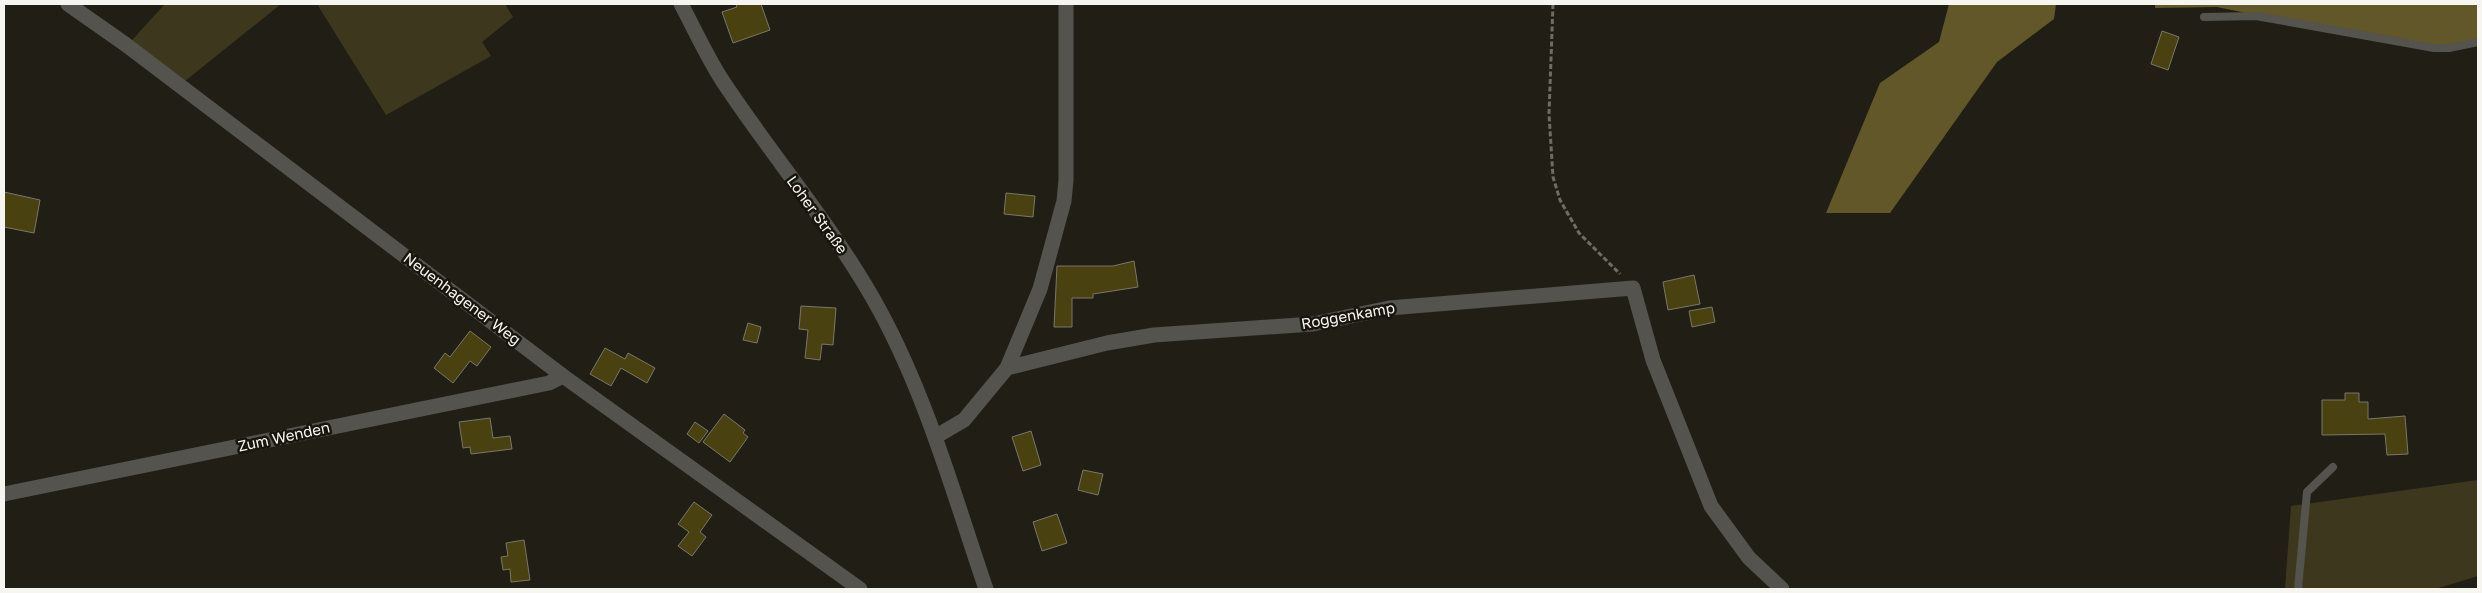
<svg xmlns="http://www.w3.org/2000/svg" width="2482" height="593" viewBox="0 0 2482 593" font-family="'Golos Text',sans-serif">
<rect width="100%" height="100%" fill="#211f15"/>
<!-- green -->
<path fill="#3d381d" d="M165,4H281L175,89L123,50Z
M317,4H505L513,17L482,42L491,56L386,115Z
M2478,480V576L2435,589H2285L2291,506Z"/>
<!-- forest -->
<path fill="#615729" d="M1949,4H2056L2054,19L1997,62L1890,213H1826L1880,83L1939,42Z
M2155,4H2478V44L2438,52L2217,7L2155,8Z"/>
<!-- building -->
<path fill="#4a4111" stroke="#79776b" d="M736,4H761L770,30L733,43L722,12L737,7Z
M2162,31L2179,37L2168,70L2151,64Z
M4,192L40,200L34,233L4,227Z
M1006,193L1035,196L1033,217L1004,214Z
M1134,261L1138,287L1093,294V298H1072V327H1054L1057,266H1113Z
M1694,275L1700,304L1668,310L1663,282Z
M801,306L836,308L833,345L822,344L820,360L805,358L808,330L799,329Z
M1712,307L1715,322L1692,327L1689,311Z
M748,323L761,327L757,343L743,340Z
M470,331L491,347L477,366L470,361L453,383L434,368L445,353L450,357Z
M605,348L625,359L628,353L655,368L647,383L621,368L611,386L590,374Z
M2345,393H2359V402H2368V419L2405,416L2408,454L2387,455L2385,434L2322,435V400H2345Z
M724,414L745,430L743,433L748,437L730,462L703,442Z
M490,418L493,438L510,436L512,449L471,454L470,447L463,448L459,422Z
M695,422L708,431L699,443L687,434Z
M1031,431L1041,465L1023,471L1012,437Z
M1083,470L1103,474L1098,495L1078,490Z
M694,502L712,515L700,532L706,537L692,556L678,546L689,532L678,524Z
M1057,514L1067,543L1042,551L1033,522Z
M524,540L530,580L511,582L510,569L503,570L501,557L508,556L506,543Z"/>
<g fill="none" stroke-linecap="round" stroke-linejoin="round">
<!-- path -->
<path stroke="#6e6c63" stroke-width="3" stroke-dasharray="5 2.5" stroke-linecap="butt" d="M1553,4L1549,114L1553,177L1560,200L1579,233L1620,274"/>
<!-- service -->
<path stroke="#54534e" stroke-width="8" d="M2204,17L2256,16L2434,48H2449L2478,42
M2298,589L2307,492L2333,467"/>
<!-- minor -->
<path stroke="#54534e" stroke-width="15" d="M68,4L125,44L563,376L860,589
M1007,368L1107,343L1154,335L1313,324L1389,308L1633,288L1653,360L1711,506L1749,558L1782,589
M935,437L964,420L1007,368L1040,289L1064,201L1066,180V4
M4,494L549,383L563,376"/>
<!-- tertiary -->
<path stroke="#54534e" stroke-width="15" d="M681,4C695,30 708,59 724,83C775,160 836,230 880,311C927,398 954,495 986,589"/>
</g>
<g text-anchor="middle" stroke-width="5" stroke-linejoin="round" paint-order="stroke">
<!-- street labels -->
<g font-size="15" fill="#f6f5ef" stroke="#17150c">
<text transform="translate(817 215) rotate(54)" y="5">Loher Straße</text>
<text transform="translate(462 299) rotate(37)" y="5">Neuenhagener Weg</text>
<text transform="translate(1348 316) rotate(-10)" y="5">Roggenkamp</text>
<text transform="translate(284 437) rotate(-12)" y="5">Zum Wenden</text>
</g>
</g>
<!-- border -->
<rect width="2482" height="593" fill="none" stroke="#f6f5ef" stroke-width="10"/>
</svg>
